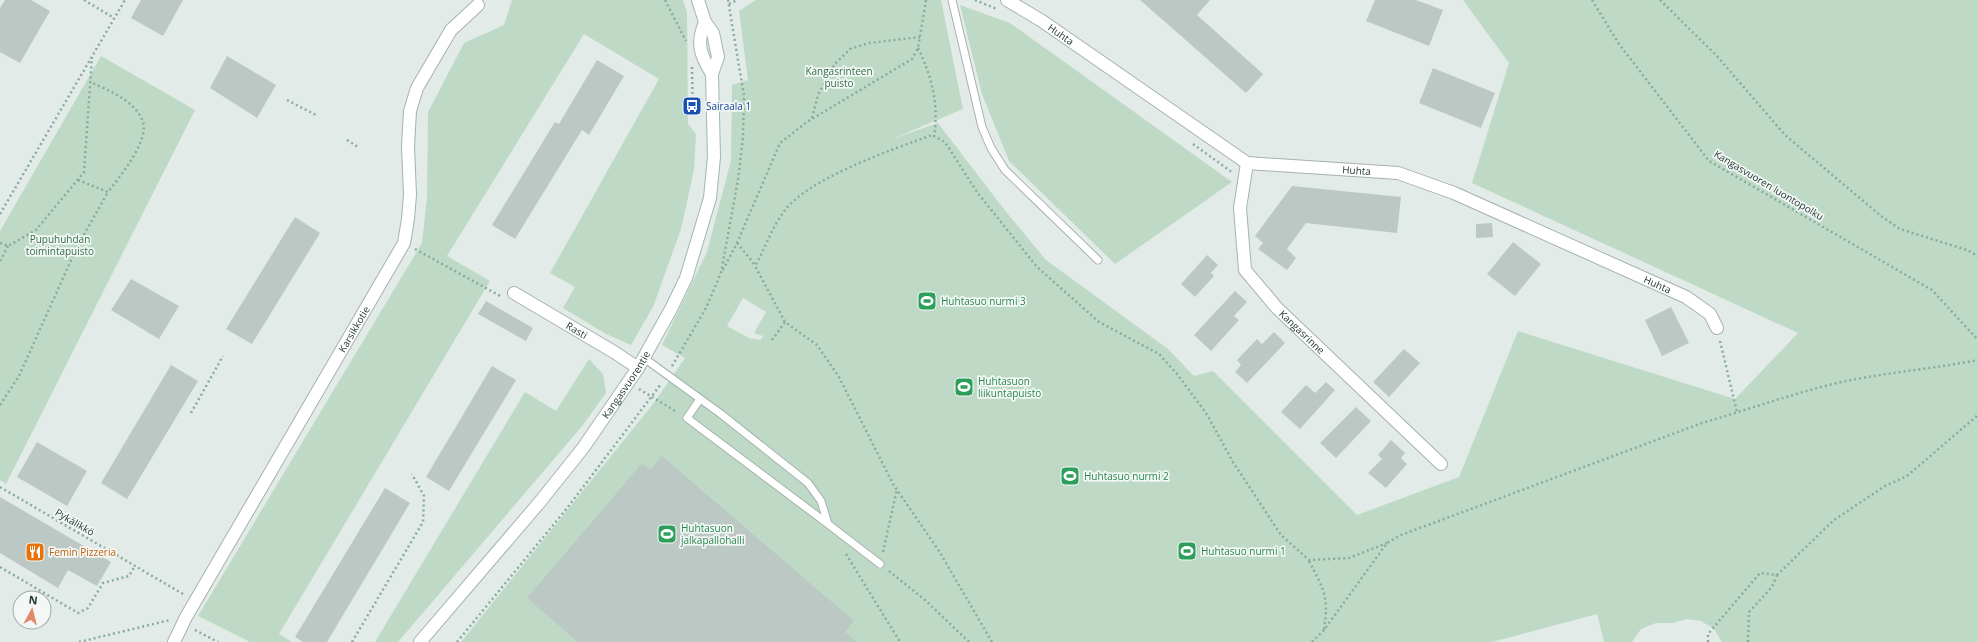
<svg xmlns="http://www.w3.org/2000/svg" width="1978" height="642" viewBox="0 0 1978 642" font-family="'Open Sans',sans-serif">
<rect width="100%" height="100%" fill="#e3ebe8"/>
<!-- green -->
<path fill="#bedac6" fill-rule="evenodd" d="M512,0H683L687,13L688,124L696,134L694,170L681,229L653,307L631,345L606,334L563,308L575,287L550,273L659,79L584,34L447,256L490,281L279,634L292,642H250L198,616L422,243L427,198L428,112L464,43L504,25Z
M756,0H941L963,109L892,139L938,123L1003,208L1046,260L1168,349L1194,376L1213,371L1357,515L1459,477L1518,331L1735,399L1798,333L1472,183L1509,63L1463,0H1978V642H1722L1714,629L1701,621L1687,619L1673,623H1656L1641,629L1632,642H1604L1597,614L1492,642H461L653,404L685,358L662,345L707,252L731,160L732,85L748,80L739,11ZM743,298L766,312L754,333L763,336L761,340L749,338L727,326Z
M960,5L1010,23L1232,182L1115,264L1009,161L982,94Z
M101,56L195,110L6,484L0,480V231Z
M589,359L603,374L606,393L583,425L398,642H375L525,392L556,411Z"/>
<!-- building -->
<path fill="#bcc8c4" d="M5,0H31L50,11L20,63L0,52V8Z
M141,0H183L163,36L131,18Z
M1140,0H1210L1197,15L1263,74L1246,93Z
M1375,0H1416L1443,10L1429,46L1366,21Z
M227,56L276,85L257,118L210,88Z
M597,60L624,76L589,135L582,130L515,239L492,225L555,122L559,124Z
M1433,68L1495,93L1481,128L1419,103Z
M1292,186L1401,197L1397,233L1306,223L1287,249L1296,258L1287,270L1258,249L1263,243L1255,236Z
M295,217L320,233L252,344L226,329Z
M1492,223L1493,237L1476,238V224Z
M1513,242L1541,264L1515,296L1487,274Z
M1207,255L1218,265L1211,273L1214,276L1195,297L1181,284Z
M131,279L179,306L159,339L111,310Z
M1235,291L1247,302L1234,316L1239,320L1211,351L1194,335Z
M486,301L533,328L526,341L478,314Z
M1671,307L1689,343L1662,356L1645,320Z
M1274,332L1285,343L1247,383L1235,372L1241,365L1237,360L1257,339L1262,344Z
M1404,349L1420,363L1389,397L1373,382Z
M171,365L198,381L127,499L101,483Z
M492,366L516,380L449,491L426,477Z
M1326,382L1335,390L1300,429L1281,412L1306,385L1315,393Z
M1356,407L1371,421L1336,458L1320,443Z
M1391,440L1405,453L1401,458L1407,464L1386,488L1368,473L1382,459L1378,455Z
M37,442L87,471L67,506L17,477Z
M662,456L854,621L845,632L857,642H578L527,598L642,463L650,470Z
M385,488L410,503L327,642H303L295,637Z
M0,497L111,562L97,586L68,570L58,588L0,553Z"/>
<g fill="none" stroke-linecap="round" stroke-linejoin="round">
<defs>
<path id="lane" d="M952,0L982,127L991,148L1005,170L1098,260
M644,358L721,414L808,483L821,501L828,524L880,564
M700,399L687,418L828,524"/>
<g id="street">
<path id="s1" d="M1007,0L1042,21L1247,163L1398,173L1454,193L1686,297L1710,314L1717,328"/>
<path id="s2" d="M1247,163L1240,208L1245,270L1277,308L1441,464"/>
<path id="s3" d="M514,293L614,352L638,368"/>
<path id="s4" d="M174,642L186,617L404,243L408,219L410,195L408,146L410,111L417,88L451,30L478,5"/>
</g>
<g id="secondary">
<path d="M705,22C696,43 700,55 712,74"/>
<path id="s5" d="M420,642L539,503L583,448L638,368L671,309L686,278L710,198L714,157L712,74L718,57L713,33L705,22L698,0"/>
</g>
</defs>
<!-- lane casing -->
<use href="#lane" stroke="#a6b2af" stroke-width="9"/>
<!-- street casing -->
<use href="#street" stroke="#a6b2af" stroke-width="14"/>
<!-- secondary casing -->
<use href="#secondary" stroke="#a3b6af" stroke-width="14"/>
<!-- path -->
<path stroke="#87aba0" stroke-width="2.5" stroke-dasharray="2 3" stroke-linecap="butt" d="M84,0L114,18
M665,0L686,41
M975,0L997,9
M1592,0L1619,44L1709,161L1932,290L1978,340
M1660,0L1716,55L1785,135L1881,216L1900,229L1967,250L1978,256
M729,4L737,0
M918,48C932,77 939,105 934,136
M692,67L693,116
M287,100L316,115
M812,118L818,95L834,65L850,49L869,43L920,37
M347,140L358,147
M1193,144L1233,173
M78,180L108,192C119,178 149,141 143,122C136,101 108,90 90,82
M0,214L125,0
M0,243L8,246L36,230L84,172L92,57
M737,243L752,261L755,266
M415,249L502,297
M0,261L8,246
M723,270L737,243L780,143L807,122L912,59L918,48L926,0
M772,340L785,322
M1720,341L1737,412
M672,366L706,308L721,273L738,180L743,137L744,96L728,0
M639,389L677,412
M0,405L19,376L77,247L108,192
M191,413L223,356
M0,487L183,594
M883,552L897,489
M846,554L900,642
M1309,561C1324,590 1329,596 1324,630
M0,567L78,613L88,608L103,583L129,576L135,566
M889,571L925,600L969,642
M195,630L218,642
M79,642L170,620
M352,642L423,522L424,496L412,474
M457,642L568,507L661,384
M992,642L939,551L893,484L839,377L817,345L785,322L755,266C765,249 771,229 783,213C805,179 894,149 932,135L945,142L977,192L1037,267L1099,322L1159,354L1177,374L1206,413L1233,462L1281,535L1309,560L1349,558L1387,543
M1312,642L1324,630L1387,543L1401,535L1702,423C1743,411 1783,397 1825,386C1875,373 1927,370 1978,360
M1708,642V634L1760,573L1777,575L1834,520L1885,486L1907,476L1978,415
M1748,642L1749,612L1772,587L1777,575"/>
<!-- lane -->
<use href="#lane" stroke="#fff" stroke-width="7"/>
<!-- street -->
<use href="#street" stroke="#fff" stroke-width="12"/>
<!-- secondary -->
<use href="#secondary" stroke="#fff" stroke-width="12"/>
</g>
<!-- icons -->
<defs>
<symbol id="bus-square" viewBox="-11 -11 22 22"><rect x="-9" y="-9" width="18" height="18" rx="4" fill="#1a4fb4" stroke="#f3f8f6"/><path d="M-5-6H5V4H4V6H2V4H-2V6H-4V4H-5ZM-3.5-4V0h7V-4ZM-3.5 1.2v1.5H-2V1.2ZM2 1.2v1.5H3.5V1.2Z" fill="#fff"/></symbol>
<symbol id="stadium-square" viewBox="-11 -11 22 22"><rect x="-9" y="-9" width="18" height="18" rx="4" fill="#2e9e5b" stroke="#f3f8f6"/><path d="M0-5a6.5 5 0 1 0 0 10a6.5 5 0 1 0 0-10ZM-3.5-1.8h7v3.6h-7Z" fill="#fff"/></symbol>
<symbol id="restaurant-square" viewBox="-11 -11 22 22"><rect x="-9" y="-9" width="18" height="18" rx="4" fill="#e8710a" stroke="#f3f8f6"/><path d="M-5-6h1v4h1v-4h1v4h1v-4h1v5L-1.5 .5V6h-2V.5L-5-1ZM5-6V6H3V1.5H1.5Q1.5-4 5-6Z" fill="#fff"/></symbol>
</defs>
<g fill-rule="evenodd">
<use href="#bus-square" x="681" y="95" width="22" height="22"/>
<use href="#stadium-square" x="916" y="290" width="22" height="22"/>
<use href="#stadium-square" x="953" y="376" width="22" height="22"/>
<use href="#stadium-square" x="1059" y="465" width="22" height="22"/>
<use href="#stadium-square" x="656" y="523" width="22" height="22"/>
<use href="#stadium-square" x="1176" y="540" width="22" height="22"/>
<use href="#restaurant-square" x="24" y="541" width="22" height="22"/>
</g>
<g text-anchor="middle" stroke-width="3.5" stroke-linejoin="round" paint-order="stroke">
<!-- street labels -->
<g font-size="10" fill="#253a35" stroke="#f3f8f6">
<text dy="4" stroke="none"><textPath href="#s1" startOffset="64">Huhta</textPath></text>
<text dy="4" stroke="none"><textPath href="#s1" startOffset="400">Huhta</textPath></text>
<text transform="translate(1769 185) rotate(31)" y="4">Kangasvuoren luontopolku</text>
<text dy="4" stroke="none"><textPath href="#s1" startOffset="724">Huhta</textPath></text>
<text dy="4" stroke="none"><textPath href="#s4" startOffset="361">Karsikkotie</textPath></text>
<text dy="4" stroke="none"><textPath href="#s3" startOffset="73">Rasti</textPath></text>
<text dy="4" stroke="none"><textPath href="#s2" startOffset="192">Kangasrinne</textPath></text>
<text dy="4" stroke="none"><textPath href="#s5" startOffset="330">Kangasvuorentie</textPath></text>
<text transform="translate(75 522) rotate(30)" y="4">Pykälikkö</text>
</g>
<!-- park labels -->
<g font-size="10" fill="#336d4a" stroke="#f3f8f6">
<text x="839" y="75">Kangasrinteen<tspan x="839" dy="12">puisto</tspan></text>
<text x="60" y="243">Pupuhuhdan<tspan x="60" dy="12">toimintapuisto</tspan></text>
</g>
<!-- transit labels -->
<g font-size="10" fill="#164399" stroke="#f3f8f6" text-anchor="start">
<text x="706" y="110">Sairaala 1</text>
</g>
<!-- leisure labels -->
<g font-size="10" fill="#27864d" stroke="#f3f8f6" text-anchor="start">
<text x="941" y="305">Huhtasuo nurmi 3</text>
<text x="978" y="385">Huhtasuon<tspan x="978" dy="12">liikuntapuisto</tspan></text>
<text x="1084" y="480">Huhtasuo nurmi 2</text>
<text x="681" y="532">Huhtasuon<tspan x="681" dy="12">jalkapallohalli</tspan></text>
<text x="1201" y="555">Huhtasuo nurmi 1</text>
</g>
<!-- food labels -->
<g font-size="10" fill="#c56008" stroke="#f3f8f6" text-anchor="start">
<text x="49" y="556">Femin Pizzeria</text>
</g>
</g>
<!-- north arrow -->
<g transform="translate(32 610) rotate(7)"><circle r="19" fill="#f3f8f6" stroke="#a1aca9"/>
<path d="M0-3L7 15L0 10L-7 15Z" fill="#e2896a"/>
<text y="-6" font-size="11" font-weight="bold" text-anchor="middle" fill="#253a35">N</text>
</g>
</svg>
